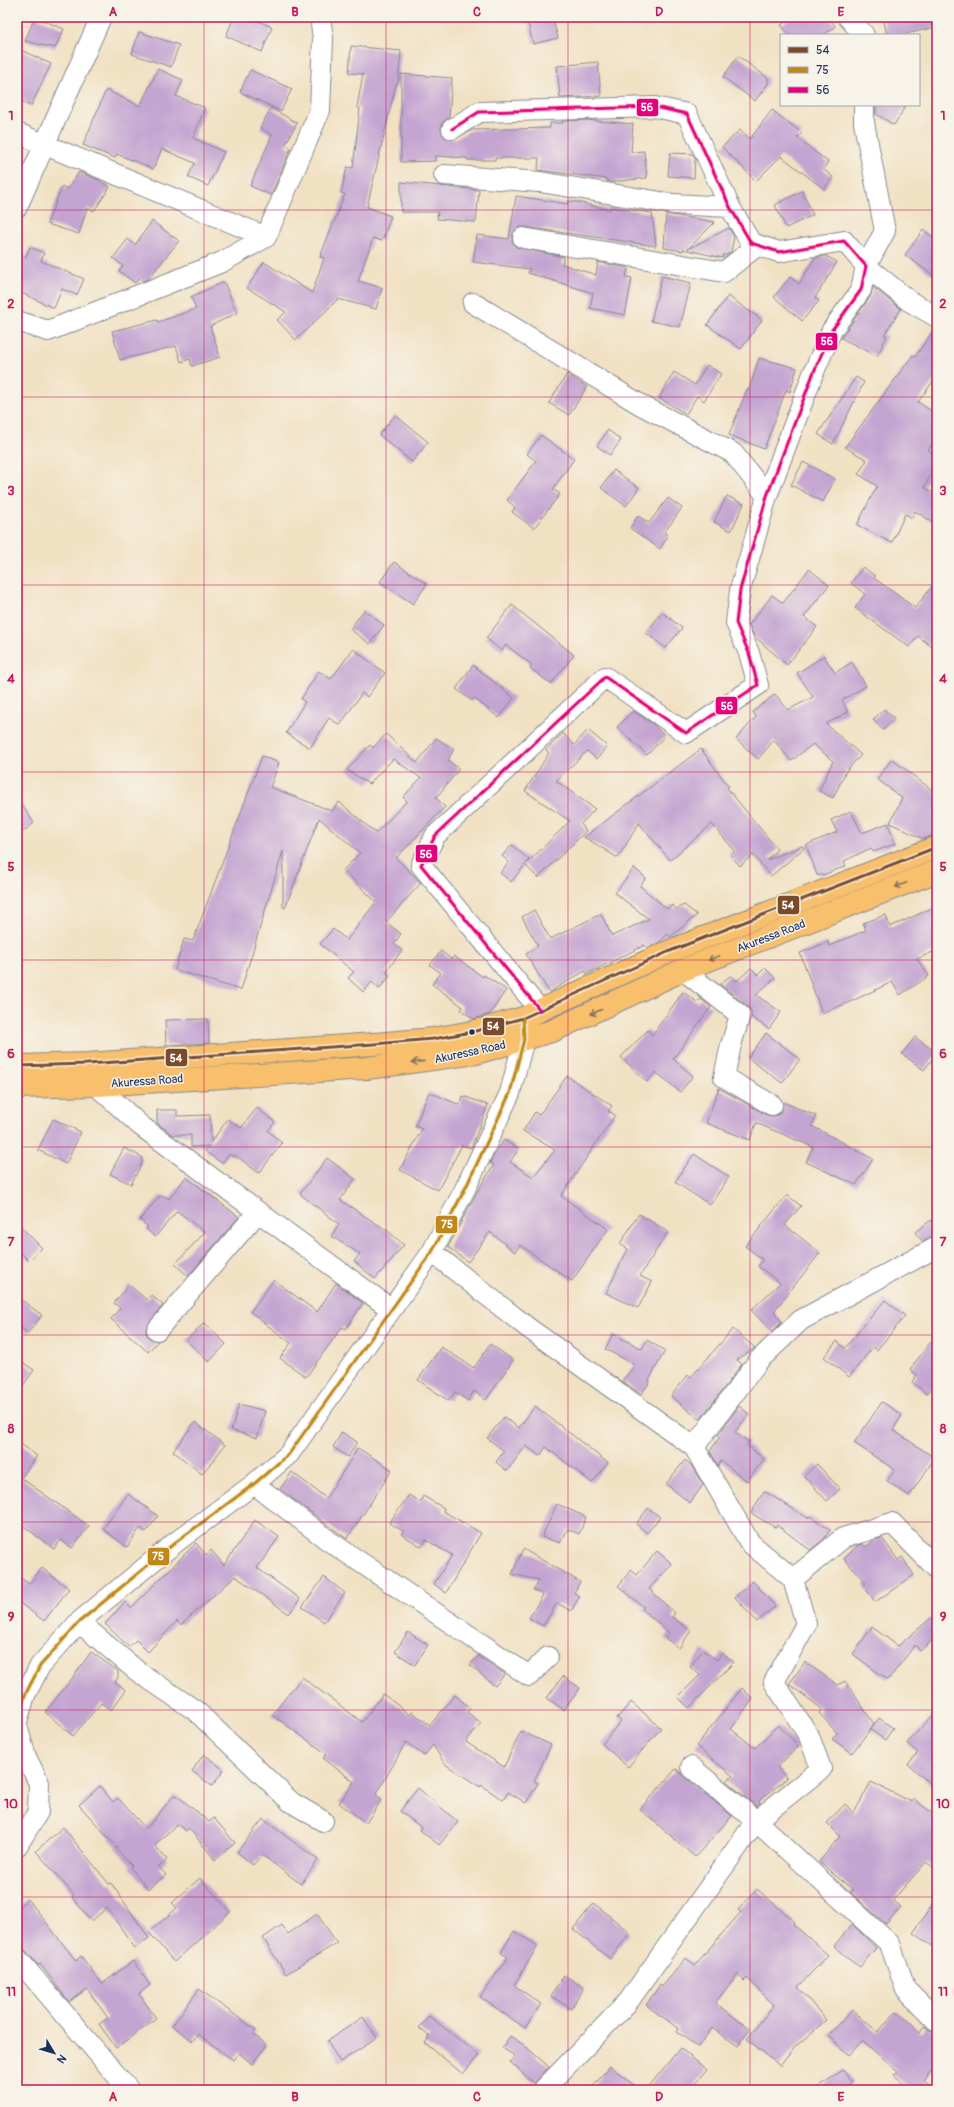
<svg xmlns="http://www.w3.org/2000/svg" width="954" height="2107" viewBox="0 0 954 2107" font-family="Pangolin,sans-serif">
<rect width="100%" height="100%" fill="#f7f3e8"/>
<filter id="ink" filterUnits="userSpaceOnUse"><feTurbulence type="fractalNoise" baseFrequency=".025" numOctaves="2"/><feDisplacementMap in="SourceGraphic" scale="8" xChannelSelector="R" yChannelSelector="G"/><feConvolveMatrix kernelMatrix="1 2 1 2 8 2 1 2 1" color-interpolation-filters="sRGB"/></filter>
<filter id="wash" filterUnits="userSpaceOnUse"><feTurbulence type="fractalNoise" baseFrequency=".012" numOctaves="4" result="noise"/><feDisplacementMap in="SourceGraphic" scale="16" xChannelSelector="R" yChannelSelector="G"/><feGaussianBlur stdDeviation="0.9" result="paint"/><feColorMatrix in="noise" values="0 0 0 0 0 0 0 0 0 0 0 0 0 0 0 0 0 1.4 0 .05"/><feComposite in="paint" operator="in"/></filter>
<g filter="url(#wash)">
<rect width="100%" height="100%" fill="#f1e1c3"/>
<g id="blocks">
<!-- building -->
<path fill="#c4a4d1" d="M35,17L64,29L55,48L25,41Z
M234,17H249L272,27L262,52L226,36Z
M552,17L558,38L533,44L528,23Z
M792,17H828L835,26L824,35H789L781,25Z
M883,17H937V27L901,35H887Z
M139,32L179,45L171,67L132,54Z
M351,46L401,51L398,84H396L367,207L391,216L382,241L373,238L358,281L382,288L376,309L338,299L296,340L277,320L286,312L247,288L264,262L312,293L324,258L320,257L345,194L341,193L347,167L353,168L360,108L357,107L363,74L349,73Z
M21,50L51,64L31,106L17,100V58Z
M738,56L768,78V84L755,101L723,77Z
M598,62L601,96L560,98L557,66Z
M158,69L183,80L176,96L205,108L193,138L224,152L208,186L188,177L195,163L162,149L153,169L117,154L115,158L83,145L106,90L140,106Z
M250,70L292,89L281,111L240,92Z
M401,74L452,78L449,117L442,123L441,129L443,135L452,140L472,130L550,128V123H563L562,121L586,120L633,124L631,152L644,151L647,178L611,182L607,181V179L538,170L539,158H495V160H467V158L435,156V161L401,162Z
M876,105H906L894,125L876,114Z
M271,108L297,123L285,145L291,148L271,195L250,186L272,135L260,128Z
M772,110L802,133L797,138L828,162L823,169L833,177L824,189L781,156L756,181L722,147L740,130L750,139Z
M670,153L693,154L695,158L694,178L668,176Z
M79,172L99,180L110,187L94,211L87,208L79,234L47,224L62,186L68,189Z
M401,182L479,190L476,222L437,219L438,212H401Z
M802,191L813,215L786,228L775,205Z
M516,196L568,204V201L578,202L610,210V207L652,213L656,246L525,227H519L512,236V242L516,247L564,257L562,264L596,275L598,262L628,268L626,277L632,278L625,315L590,308L593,293L528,273L530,269L473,262L477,235L509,239Z
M666,214L715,222L688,249L729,228L734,237L731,252L726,255H723V258L683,249V251L664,248Z
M152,221L179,241L148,279L142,281L139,278L135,283L119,271L123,266L113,258L128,239L135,245Z
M923,230L937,240V278L905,255Z
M30,247L44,253L41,261L84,279L77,295L62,289L54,308L17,291V253L26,257Z
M826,256L837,262L815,298L819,301L802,321L774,297L790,277L799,284L815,258Z
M662,276L691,283L680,327L651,321Z
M224,282L237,313L210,326L220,357L192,366L190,359L181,362L176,346L120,360L112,331L157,320L158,322L196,309L191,297Z
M873,287L901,309L884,335L887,336L877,356L841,338L870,297Z
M728,296L762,320L741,349L707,325Z
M935,328H937V376L918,402L937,415V437L928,450L937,456V465L924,487L937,495V525L915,511L912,518L905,514L892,543L857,525L877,486L858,474L867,460L845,447L913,355L915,357Z
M759,358L797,368L790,392L786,390L764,449L729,435L747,389L749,390Z
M707,365L721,374L704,401L697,396L686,414L659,398L674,372L695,385Z
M567,374L587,387L569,415L549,403Z
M856,377L864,382L833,444L818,434Z
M395,415L428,442L412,462L379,435Z
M608,430L621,440L610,455L597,446Z
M541,435L574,459L553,489L560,494L534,528L512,512L515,507L507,500L536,461L527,454Z
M803,462L835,479L823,502L791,485Z
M614,470L639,488L626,506L601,488Z
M727,496L744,504L731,531L714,522Z
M668,498L682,508L664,533L668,536L660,549L630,528L638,516L649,523Z
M394,562L427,584L413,604L380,582Z
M863,567L875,576L874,578L915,608L937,580V651L918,636L909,647L855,608L865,594L851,583Z
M809,569L829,585L804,617L817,627L787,665L754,636L749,625L772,595L783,603Z
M512,605L574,655L551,684L530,668L532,665L506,645L502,651L486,638Z
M364,610L384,625L370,644L350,629Z
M662,612L682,628L666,648L646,633Z
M353,649L385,673L367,697L362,693L340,725L329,718L310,748L286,733L305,702L301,699L319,671L331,679Z
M824,656L835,673L852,662L866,686L842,700L848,712L826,724L861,755L846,771L833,798L819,791L833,761L813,744L791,761L774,740L758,759L736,739L756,717L753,712L775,694L788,710L813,697L797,673Z
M473,665L514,698L499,718L474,698L472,701L456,689Z
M884,709L894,718L883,730L873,720Z
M633,711L653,724L665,736L647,755L617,727Z
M588,730L607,746L597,759L587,751L556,781L595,809L581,824L586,831L538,878L525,865L511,882L500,873L509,862L502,856L512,845L529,860L526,864L570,821L525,791L549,753L546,750L563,733L574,745Z
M386,734L417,763L436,738L454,749L448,760L459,769L436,798L445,807L396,858L421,883L386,922L401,934L394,944L402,950L386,972L390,976L379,989L372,982L363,992L348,978L354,972L320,944L333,929L347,940L376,902L343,870L360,853L319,818L285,908L283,907V851L241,990L175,970L184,939L193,941L262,756L279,763L270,787L332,811L339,802L376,833L407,801L403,797L421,778L393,759L369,784L347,770L370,745L373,748Z
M701,749L729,787L727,788L777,849L767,860L802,846L804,848L771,876L753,855L740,866L730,855L735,851L712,824L670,860L639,823L618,858L584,837Z
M892,759L937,794V825L932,836L923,839L890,823L902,798L877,779Z
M17,798L34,823L17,836Z
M851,811L862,833L888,823L895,844L873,852L871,848L844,861L846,866L823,875H817L806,845L837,832L831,820Z
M634,868L646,878L640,886L667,909L672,905L676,909L684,905L697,915L670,937L668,934L658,943L647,948L645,945L587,974L585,971L549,992L526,954L538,946L522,917L534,910L550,939L601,914L612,936L649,919L615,893Z
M937,906V950L917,959L929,976L900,995L892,982L850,1002L822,1013L800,953L828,942L829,946L866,930L863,923L886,915L890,927Z
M441,951L451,959L454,956L483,977L484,975L506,990L490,1014L474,1019L461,1010L463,1007L432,984L441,973L430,965Z
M751,968L758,975L765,968L775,978L756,995L781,1012L769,1029L751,1017V1011L747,1006L720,984L730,976L737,981Z
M683,992L697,1002L701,999L711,1007L673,1059L693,1076L680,1092L656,1072L647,1082L621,1057L648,1030L652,1035Z
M208,1019L209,1043L166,1045L165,1020Z
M766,1033L800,1059L782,1083L748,1058Z
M915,1037L937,1053L924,1070L902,1054Z
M567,1076L612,1106L608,1111L615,1115L561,1196L608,1229L572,1281L520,1245L515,1252L490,1232L468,1262L448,1247L477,1192L494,1165L490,1163L492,1158L504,1140L519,1149L510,1162L533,1177L555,1150L523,1131L535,1112L539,1115Z
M719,1088L767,1115L772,1116L778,1115L782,1110L783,1102L816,1116L812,1126L873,1159L856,1185L806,1162L813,1147L756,1123L750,1140L706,1123Z
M429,1092L460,1105L463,1096L488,1105L471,1148L462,1145L438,1190L400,1170L422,1129L415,1126Z
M257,1108L275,1122L268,1131L282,1143L259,1173L235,1155L234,1157L229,1154L222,1163L205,1151L209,1146L191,1147V1135H173L157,1123V1110H177V1116L210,1115L211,1142L228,1119L241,1128Z
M53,1119L81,1132L66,1164L38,1150Z
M124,1148L142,1157V1163L131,1184L110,1174Z
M694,1154L729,1177L710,1205L675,1182Z
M327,1158L355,1179L340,1200L388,1231L404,1245L375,1279L354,1261L360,1254L331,1236L339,1224L300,1194Z
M186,1177L239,1217L188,1276L175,1264L205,1232L177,1211L155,1237L146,1229L148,1227L140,1220L160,1196H165L169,1199Z
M787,1195L801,1206L785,1225L820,1253L774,1311L782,1322L772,1332L751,1310L780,1283L758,1266L763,1260L745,1246Z
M639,1214L668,1232L640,1276L652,1282L638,1308L606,1293L628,1249L620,1244Z
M931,1220L937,1227V1235L923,1242L915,1232Z
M17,1223L42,1248L29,1261L17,1249Z
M274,1280L317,1312L336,1283L363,1303L346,1329L342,1327L306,1377L280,1358L291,1343L250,1312Z
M129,1285L147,1300L151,1295L163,1305L146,1328V1333L149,1338L158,1341L148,1352L111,1319L120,1308L114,1303Z
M17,1297L42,1315L28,1333L17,1325Z
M885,1300L905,1316L877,1350L873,1347L849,1377L824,1357L837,1341L845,1348Z
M204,1323L226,1344L209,1362L186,1340Z
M733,1329L755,1348L737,1360L742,1364L700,1420L671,1396L688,1375L691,1377Z
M613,1334L642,1349L647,1340L665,1351L649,1380L650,1382L641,1394L622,1381L635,1365L605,1349Z
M937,1334V1381L927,1394L912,1382L917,1375L910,1369Z
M490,1344L513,1360L486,1400L474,1391L468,1401L455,1392L449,1401L418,1380L441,1347L474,1368Z
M17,1359L34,1370L17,1394Z
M882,1402L902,1415L893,1430L935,1458L909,1496L887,1481L895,1470L854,1443Z
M239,1404L265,1411L257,1438L231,1430Z
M535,1406L608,1463L592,1483L546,1447L540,1456L526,1446L507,1471L496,1462L504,1451L487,1438L504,1417L519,1428Z
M739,1406L749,1414L735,1432L749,1442L747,1445L764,1459L747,1481L721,1461L718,1466L710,1451L720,1437L718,1435Z
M195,1422L225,1445L202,1474L173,1451Z
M342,1432L357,1442L348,1457L333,1447Z
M17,1441L37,1456L21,1478L89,1526L72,1548L61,1540L54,1549L17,1521Z
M358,1448L392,1470L347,1539L280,1489L292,1472L326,1498Z
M685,1460L691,1465L703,1485L690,1503L666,1484Z
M817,1464L840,1489L827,1501L804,1476Z
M764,1491L808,1518L810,1516L830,1530L823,1540L810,1550L777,1525L776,1528L751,1513Z
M128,1494L158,1516L146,1532L140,1528L127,1547L103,1529Z
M409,1495L420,1502L423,1496L444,1508L443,1511L481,1533L446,1593L434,1584L452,1555L426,1540L422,1547L401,1534L403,1531L389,1523Z
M557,1504L586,1517L579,1534L568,1529L560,1543L542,1537Z
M648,1508L660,1517L647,1533L636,1524Z
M255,1520L279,1537L257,1568L300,1599L289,1614L235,1576L181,1625L177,1621L148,1652L136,1640L129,1647L105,1624L125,1602L131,1608L196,1543L206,1555L211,1550L224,1565Z
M882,1538L898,1560L902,1557L914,1575L875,1602L863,1585L866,1583L844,1559L858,1545L862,1544L865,1547L875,1540Z
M523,1549L580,1582L574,1593L580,1596L571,1611L557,1603L543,1626L529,1618L543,1595L533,1590L539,1580L512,1574Z
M657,1551L672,1564L649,1589L675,1613L672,1617L691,1631L679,1648L665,1638L669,1633L642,1609L644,1607L618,1586L631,1570L637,1575Z
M42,1568L69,1589L44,1621L17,1601V1575L29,1584Z
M324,1577L345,1593L324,1622L302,1607Z
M753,1581L775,1606L757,1622L735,1597Z
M937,1613V1636L920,1651L915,1645L888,1680L853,1654L872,1627L898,1646Z
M408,1632L428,1645L415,1665L395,1652Z
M703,1650L717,1660L722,1653L734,1662L689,1708L678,1697L700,1675L690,1667Z
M91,1652L118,1671V1677L115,1682L126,1690L111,1710L101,1703L73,1736L45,1712L68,1684Z
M478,1656L505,1674L495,1686L470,1665Z
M805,1662L838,1685L845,1681L874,1724L852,1753L832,1739L837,1733L819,1713L822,1709L789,1684Z
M563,1676L580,1688L564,1710L547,1698Z
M302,1677L362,1722L383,1694L410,1715L412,1712L430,1725L455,1695L470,1708L467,1712L481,1723L466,1742L504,1767L521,1731L551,1745L534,1781L538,1783L526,1803L508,1792L503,1800L481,1785L480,1787L445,1764L433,1745L424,1756L406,1742L376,1795L382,1799L366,1823L339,1803L354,1782L323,1758L327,1754L272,1715Z
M742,1688L753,1699L731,1729L755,1748L778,1725L799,1746L777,1767L787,1778L759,1801L760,1803L756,1806L726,1781L733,1776L696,1746Z
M631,1702L661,1728L628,1767L602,1744L621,1721L617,1718Z
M937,1711V1790L908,1764L918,1753L907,1743Z
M879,1718L893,1728L885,1740L871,1730Z
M204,1754L224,1770L212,1786L192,1771Z
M676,1769L732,1816L695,1857L640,1809Z
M871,1782L912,1802L914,1799L937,1817V1870L926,1862L893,1900L901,1907L886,1924L850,1892L853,1890L819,1862L840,1836L827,1823L845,1804L854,1813Z
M100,1786L113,1802L118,1798L146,1829L175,1794L209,1822L214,1818L235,1843L215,1860L189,1828L186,1831L177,1824L155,1845L167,1860L159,1867L166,1875L148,1889L130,1867L132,1866L115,1848L117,1847L79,1805Z
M418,1788L458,1822L439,1845L420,1830L422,1828L400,1811Z
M263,1819L318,1860L301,1884L262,1855L253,1865L237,1852Z
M63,1827L109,1884L111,1883L149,1938L135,1948L107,1908L91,1921L72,1897L74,1895L36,1851Z
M200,1878L230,1912L174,1962L149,1932L177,1908L172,1903Z
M757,1889L795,1922L793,1924L828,1955L798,1987L826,2020L795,2047L780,2066L747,2039L774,2005L747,1978L744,1981L738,1974L715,2003L750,2029L738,2046L712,2028L698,2047L677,2032L679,2029L646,2005L660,1985L662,1987L686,1958L695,1965L741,1912L738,1910Z
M937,1898V1949L913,1933Z
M28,1899L76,1961L81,1956L102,1984L133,1961L150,1985L139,1994L156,2018L116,2048L99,2024L108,2018L87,1989L69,2002L40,1964L38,1965L25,1950L17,1947V1908Z
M594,1903L630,1933L610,1959L573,1929Z
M317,1914L337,1943L286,1974L263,1938L282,1925L288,1934Z
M852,1924L876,1948L860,1967L834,1946Z
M514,1931L538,1946L514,1985L541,2004L525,2028L480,1997L508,1957L501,1953Z
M564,1975L584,1988L571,2009L551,1996Z
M199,1989L256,2030L253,2034L267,2045L252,2064L239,2053L233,2060L198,2034L193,2041L172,2026Z
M852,2010L878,2032L897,2011L921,2032L925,2026L937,2035V2065L924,2081L936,2090H912L894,2075L898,2071L862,2041L849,2055L828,2036Z
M429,2016L479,2055L463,2074L425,2043L430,2037L419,2028Z
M363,2017L377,2038L340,2062L327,2041Z
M510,2036L524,2045L549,2067L534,2083L510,2062L515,2056L502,2048Z
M680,2048L707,2070L690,2090H646Z
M610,2066L640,2090H590Z
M843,2069L853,2082L843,2090H815Z"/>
</g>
</g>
<g filter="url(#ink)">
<use href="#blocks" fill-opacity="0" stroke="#868890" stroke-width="1"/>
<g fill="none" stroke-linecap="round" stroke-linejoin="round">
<defs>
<path id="minor" d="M848,17L864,35
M864,105V123L885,231L866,266L909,301L937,317
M452,129L479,112L655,107L687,114L730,207L751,243L779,252L844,241L866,266L861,290L832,330L813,374L767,496L740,590L736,623L749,653L758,685L686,733L605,677L435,836L421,865L540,1010
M17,133L266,237
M444,175L540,182L673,204L730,207
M17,207L101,17
M523,238L724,272L758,245
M473,303L641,405L733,453L767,496
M17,321L48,331L222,262L266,237L320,110L323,38L320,17
M683,970L740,1015L731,1045L724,1077L772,1105
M96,1085L141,1126L391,1309
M937,1247L801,1320L759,1360L694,1447L750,1543L793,1579L843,1538L892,1523L937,1569
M432,1252L527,1327L694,1447
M157,1330L258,1212
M254,1484L329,1541L529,1676L548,1657
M79,1622L137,1671L196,1711L291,1802L323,1821
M17,1722L25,1695L40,1666L79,1622L176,1542L254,1484L289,1454L432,1252L466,1187L510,1093L524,1039L523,1024
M17,1726L26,1757L39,1783L38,1812L17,1846
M691,1767L756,1821L821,1769L809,1736L774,1682L806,1624L793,1579
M17,1958L129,2090
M543,2090L628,2002L756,1821L890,1944L906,1990L937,2021"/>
<path id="trunk" d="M17,1066L87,1064L374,1044L433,1039L472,1032L523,1018L670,951L937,847
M17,1087L96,1085L367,1068L476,1053L552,1031L683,970L937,871"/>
</defs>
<!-- minor casing -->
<use href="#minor" stroke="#868890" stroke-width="22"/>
<!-- trunk casing -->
<use href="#trunk" stroke="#868890" stroke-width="24"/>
<!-- minor -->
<use href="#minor" stroke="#fff" stroke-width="20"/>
<!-- trunk -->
<use href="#trunk" stroke="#f8bf6c" stroke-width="22"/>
<defs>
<path id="bus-1" d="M17,1066L87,1064L374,1044L433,1039L472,1032L523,1018L670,951L937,847"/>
<path id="bus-2" d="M17,1722L25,1695L40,1666L79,1622L176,1542L254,1484L289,1454L432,1252L466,1187L510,1093L524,1039L523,1018"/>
<path id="bus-3" d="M452,129L479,112L655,107L687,114L730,207L751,243L779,252L844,241L866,266L861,290L832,330L813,374L767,496L740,590L736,623L749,653L758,685L686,733L605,677L435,836L421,865L540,1010"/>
</defs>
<!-- bus-1 casing -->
<use href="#bus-1" stroke="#f7f3e8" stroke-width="6"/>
<!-- bus-2 casing -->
<use href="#bus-2" stroke="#f7f3e8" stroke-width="6"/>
<!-- bus-3 casing -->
<use href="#bus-3" stroke="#f7f3e8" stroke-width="6"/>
<!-- bus-1 -->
<use href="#bus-1" stroke="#7a4b2a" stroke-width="3"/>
<!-- bus-2 -->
<use href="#bus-2" stroke="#c08818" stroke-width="3"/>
<!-- bus-3 -->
<use href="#bus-3" stroke="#e5007d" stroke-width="3"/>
</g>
<!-- one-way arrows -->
<defs><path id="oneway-shaft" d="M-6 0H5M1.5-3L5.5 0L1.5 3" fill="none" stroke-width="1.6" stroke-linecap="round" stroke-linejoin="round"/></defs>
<g stroke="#7e7064">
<use href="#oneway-shaft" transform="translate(901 885) rotate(159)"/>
<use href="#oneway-shaft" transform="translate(714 958) rotate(159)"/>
<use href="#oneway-shaft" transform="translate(596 1012) rotate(155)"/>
<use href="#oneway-shaft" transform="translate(418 1062) rotate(174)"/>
</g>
</g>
<!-- grid -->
<path fill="none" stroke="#c2185b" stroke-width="1" stroke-opacity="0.55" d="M204,17V2090M386,17V2090M568,17V2090M750,17V2090M17,210H937M17,397H937M17,585H937M17,772H937M17,960H937M17,1147H937M17,1335H937M17,1522H937M17,1710H937M17,1897H937"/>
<!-- markers -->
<circle fill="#1b2f5e" stroke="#f7f3e8" stroke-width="1.5" cx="472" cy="1032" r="3.5"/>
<g text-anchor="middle" stroke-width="3" stroke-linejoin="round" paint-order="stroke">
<!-- street labels -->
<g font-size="12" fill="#1b2f5e" stroke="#f7f3e8">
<text transform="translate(771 936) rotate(-21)" y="4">Akuressa Road</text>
<text transform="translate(470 1052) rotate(-12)" y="4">Akuressa Road</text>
<text transform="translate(147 1081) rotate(-4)" y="4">Akuressa Road</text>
</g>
</g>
<g stroke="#f7f3e8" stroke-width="1.5">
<rect x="636" y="98" width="23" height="19" rx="4" fill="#e5007d"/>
<rect x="815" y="332" width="23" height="19" rx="4" fill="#e5007d"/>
<rect x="715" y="696" width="23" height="19" rx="4" fill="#e5007d"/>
<rect x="415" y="844" width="23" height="19" rx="4" fill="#e5007d"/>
<rect x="777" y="895" width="23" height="20" rx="4" fill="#7a4b2a"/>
<rect x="482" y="1017" width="23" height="19" rx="4" fill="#7a4b2a"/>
<rect x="165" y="1048" width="23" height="19" rx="4" fill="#7a4b2a"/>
<rect x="435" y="1215" width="23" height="19" rx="4" fill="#c08818"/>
<rect x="147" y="1547" width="23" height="19" rx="4" fill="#c08818"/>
</g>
<g font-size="11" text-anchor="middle" font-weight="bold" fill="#fff">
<text x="647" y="111">56</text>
<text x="827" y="345">56</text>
<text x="727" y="710">56</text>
<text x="426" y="858">56</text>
<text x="788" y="909">54</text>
<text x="493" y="1030">54</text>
<text x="176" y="1062">54</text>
<text x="447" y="1228">75</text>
<text x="158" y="1560">75</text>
</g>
<!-- margin -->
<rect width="954" height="2107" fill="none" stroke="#f7f3e8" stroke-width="44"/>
<!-- legend -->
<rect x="780" y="34" width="140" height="72" fill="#f7f3e8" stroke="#9fa5b1"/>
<rect x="788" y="47" width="20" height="6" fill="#7a4b2a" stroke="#9fa5b1"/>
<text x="816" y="54" font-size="12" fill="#1b2f5e">54</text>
<rect x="788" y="67" width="20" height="6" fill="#c08818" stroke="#9fa5b1"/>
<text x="816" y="74" font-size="12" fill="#1b2f5e">75</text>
<rect x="788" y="87" width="20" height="6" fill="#e5007d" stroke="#9fa5b1"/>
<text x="816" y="94" font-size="12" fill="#1b2f5e">56</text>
<!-- north arrow -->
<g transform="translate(54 2053) rotate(128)" stroke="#f7f3e8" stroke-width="3" paint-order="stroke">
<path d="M0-3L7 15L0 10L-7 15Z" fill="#1b2f5e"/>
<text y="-6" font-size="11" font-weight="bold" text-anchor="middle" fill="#1b2f5e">N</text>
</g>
<rect x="22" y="22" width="910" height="2063" fill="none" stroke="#c2185b" stroke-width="1.5"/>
<g font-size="13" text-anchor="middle" font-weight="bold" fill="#c2185b">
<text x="113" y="16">A</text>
<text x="295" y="16">B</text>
<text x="477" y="16">C</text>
<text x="659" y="16">D</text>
<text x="841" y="16">E</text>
<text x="11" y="120">1</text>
<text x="943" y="120">1</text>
<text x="11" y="308">2</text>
<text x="943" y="308">2</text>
<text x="11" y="495">3</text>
<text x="943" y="495">3</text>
<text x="11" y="683">4</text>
<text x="943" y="683">4</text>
<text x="11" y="871">5</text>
<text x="943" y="871">5</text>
<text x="11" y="1058">6</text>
<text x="943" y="1058">6</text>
<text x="11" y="1246">7</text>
<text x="943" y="1246">7</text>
<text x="11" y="1433">8</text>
<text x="943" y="1433">8</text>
<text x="11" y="1621">9</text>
<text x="943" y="1621">9</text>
<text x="11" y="1808">10</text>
<text x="943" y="1808">10</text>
<text x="11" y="1996">11</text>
<text x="943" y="1996">11</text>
<text x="113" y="2101">A</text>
<text x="295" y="2101">B</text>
<text x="477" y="2101">C</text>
<text x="659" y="2101">D</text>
<text x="841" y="2101">E</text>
</g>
</svg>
